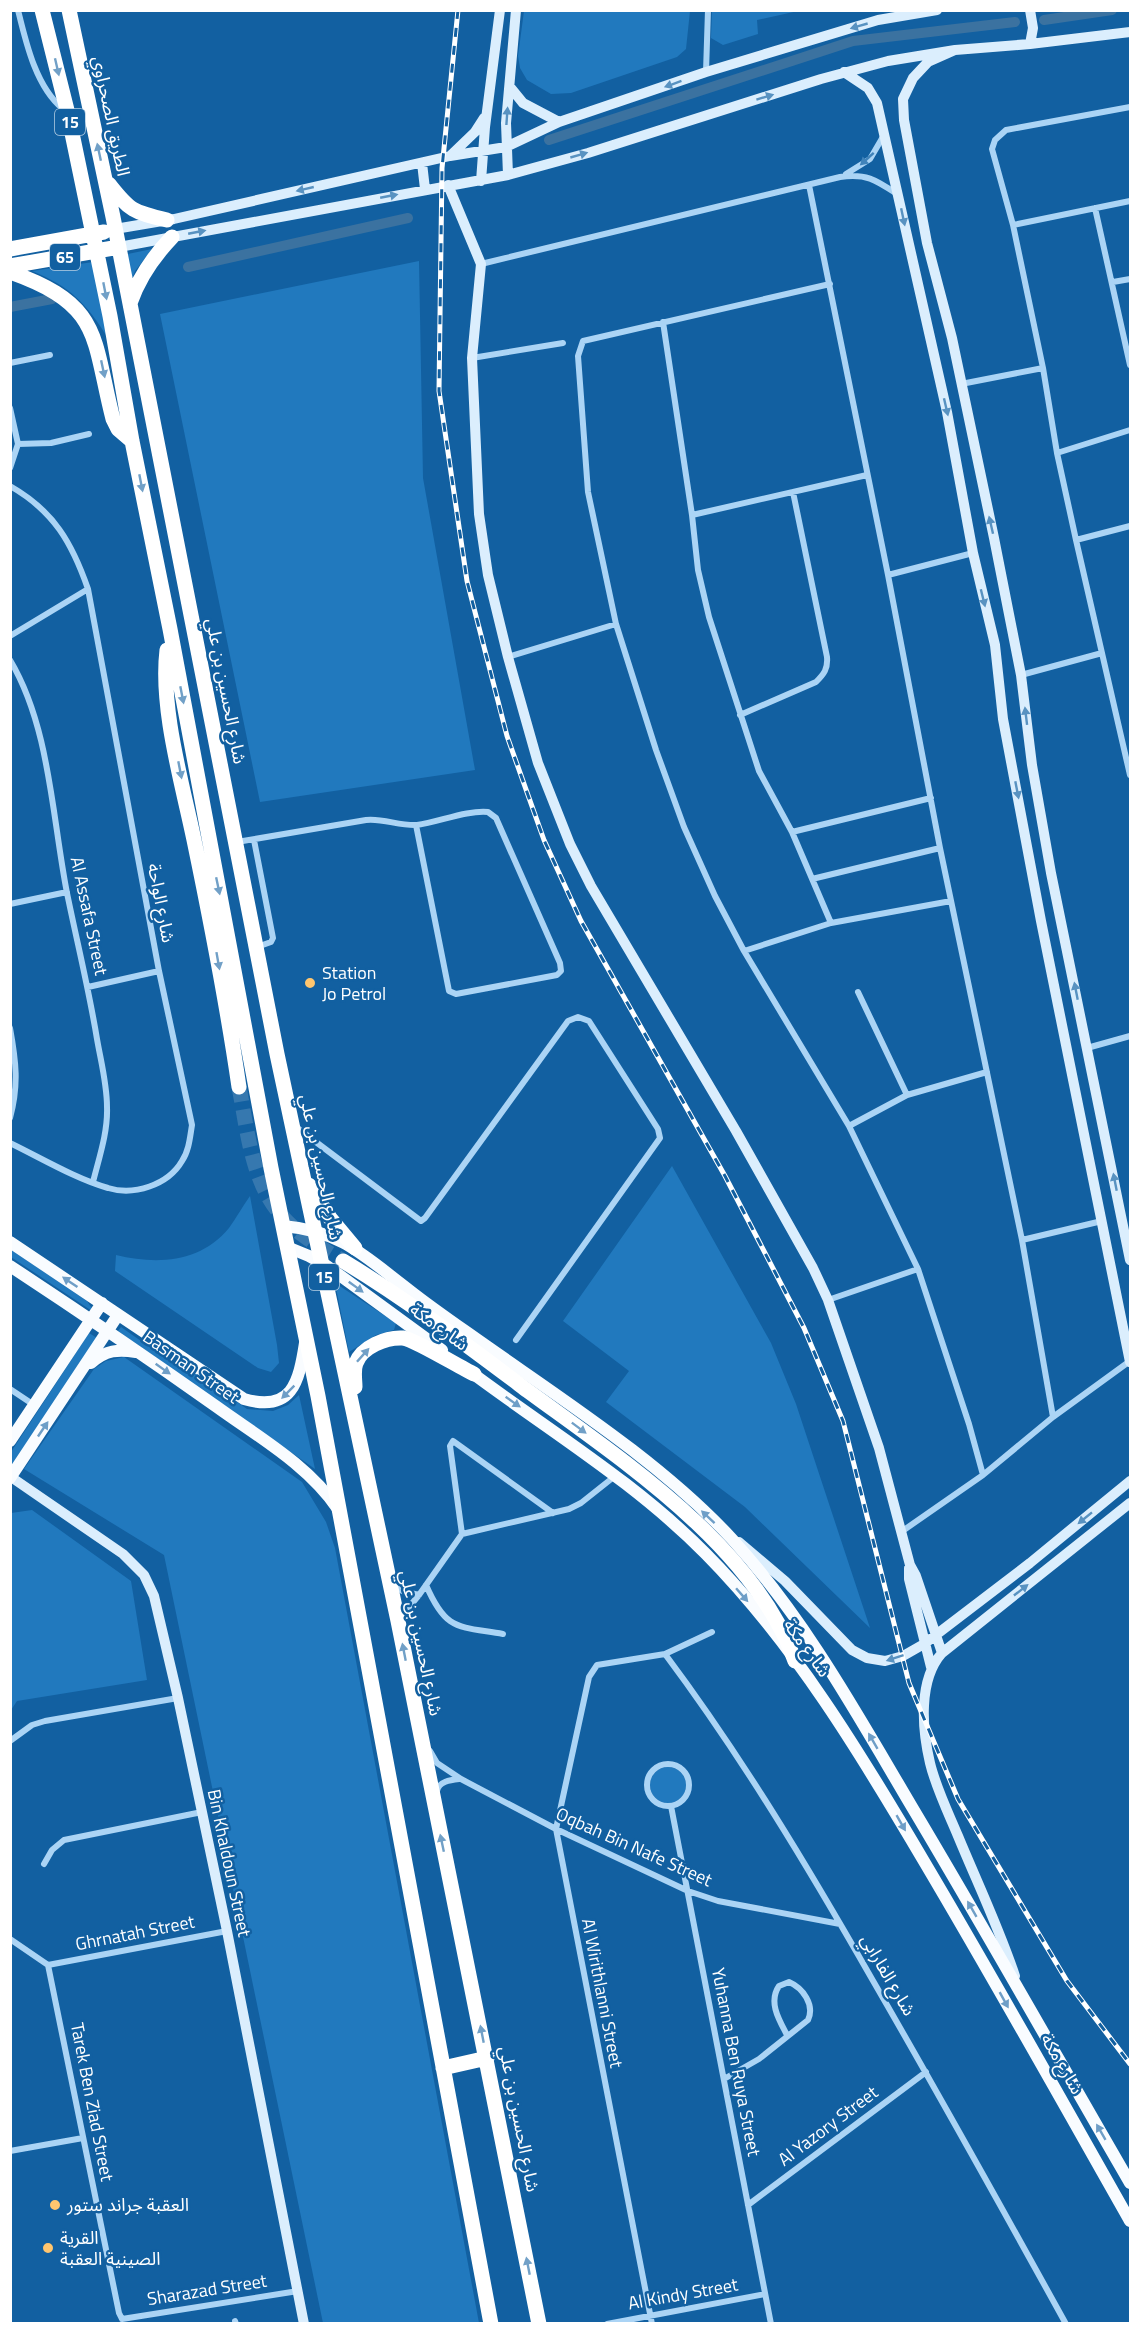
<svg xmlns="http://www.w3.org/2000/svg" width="1141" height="2334" viewBox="0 0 1141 2334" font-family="'Titillium Web','Noto Sans Arabic',sans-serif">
<rect width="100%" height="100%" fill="#1260a1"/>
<!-- green -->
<path fill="#2179be" d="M524,11H690L686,49L677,57L571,93L551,94L527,80L520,68L518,56Z
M712,11V10L798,11L757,20L758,34L723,45L711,38Z
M152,249L135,271L130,284L123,255Z
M419,261L423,478L475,770L260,802L160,314Z
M93,262L108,338C86,303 71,287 32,271Z
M672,1166L771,1343L796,1404L870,1628L745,1507L606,1402L629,1371L563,1321Z
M250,1196L277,1345L279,1363L271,1372L258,1368L115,1271L116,1255C157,1265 200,1263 229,1228C236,1218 243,1206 250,1196Z
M10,1249L87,1301L95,1313L11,1257Z
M335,1283L396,1323L394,1330L376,1335L349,1352Z
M121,1327L171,1362L190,1369L247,1409L273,1411L288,1405L299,1395L315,1469L118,1331Z
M89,1333L97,1338L11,1469V1452Z
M124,1357L302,1482L326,1522L335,1548L479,2323H323L164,1555L24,1469L94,1369L106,1361Z
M32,1510L131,1581L147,1680L17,1701L11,1710V1513Z
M650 1785a18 18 0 1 1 36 0a18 18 0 1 1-36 0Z"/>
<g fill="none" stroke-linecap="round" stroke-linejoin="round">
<!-- canal -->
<path stroke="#3b72a0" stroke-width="10" d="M1044,20L1112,10
M549,140L853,41L1015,22
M188,267L408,218
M10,307L52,299"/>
<!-- highway-tunnel -->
<path stroke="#3678af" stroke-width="15" stroke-dasharray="15 8" stroke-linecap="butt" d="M239,1087C247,1128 251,1176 277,1210C293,1232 320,1247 343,1261"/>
<!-- street -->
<path stroke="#abd4f5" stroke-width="6" d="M18,10C26,43 36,87 63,109
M706,72L708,10
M1130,107L1006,130L995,140L992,149L1013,225L1043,368L1057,453L1076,540L1130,775
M846,174L870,159L884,135
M809,185L888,575L940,848L1022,1240L1053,1417
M1095,208L1130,365
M1013,225L1130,201
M481,264L840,177C866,173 876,180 897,194
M1113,282L1130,279
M830,284L583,341L578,356L588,492L616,624L656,750L684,827L715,896L744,951L849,1126L918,1269L969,1424L983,1475
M663,322L692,515L698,570L709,617L759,771L792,832L831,923
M472,358L563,343
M10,363L50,355
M961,384L1043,368
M10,408L18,444L10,468
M18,444L51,443L89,434
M1057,453L1130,430
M10,486C54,511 72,543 88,589L159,971L192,1125C190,1137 189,1151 182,1161C168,1185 134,1196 108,1188C76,1179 41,1158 10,1143
M692,515L867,475
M1076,540L1130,526
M888,575L973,553
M10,636L88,589
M508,657L616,624
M10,660C50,727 52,817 67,893C77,942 89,990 97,1039C101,1062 107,1084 107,1107C108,1132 99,1158 93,1182
M1021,675L1102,653
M740,715L816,682C824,674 828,669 827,657L793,492
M792,832L931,798
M254,840L273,938L271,942L257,947
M237,842L366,820C383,818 399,826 417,825C439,822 467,810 488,812L496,818L560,963L561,971L557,975L456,994L449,991L416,825
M812,879L940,848
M10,904L67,892
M744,951L831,923L951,901
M88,987L159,971
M858,992L907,1095
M10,1028C16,1061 19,1085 10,1118
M1087,1048L1130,1036
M849,1126L907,1095L987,1072
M296,1127L421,1221L425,1218L568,1021L578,1017L589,1021L658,1129L660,1138L516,1340
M1022,1240L1102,1221
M828,1300L918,1269
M10,1389L34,1405
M901,1532L983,1475L1053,1417L1130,1361
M462,1534L450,1446L453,1441L553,1513
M393,1584L402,1591L419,1595
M426,1585C446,1631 457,1626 503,1634
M400,1618L419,1595L462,1534L569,1509L581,1503L615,1476
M665,1654C742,1757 808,1867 872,1979C938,2093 1002,2208 1066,2324
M10,1741L32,1725L45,1721L178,1698
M430,1751L437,1763L461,1779L556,1829L688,1891L718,1901L840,1924
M647 1785a21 21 0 1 1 42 0a21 21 0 1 1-42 0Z
M437,1791C439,1781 451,1780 460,1779
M671,1806L771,2324
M44,1864L52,1850L64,1840L202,1812
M10,1939L48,1965L119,2313L122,2319
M48,1965L227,1931
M724,2079L759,2059L808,2020C815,2005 803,1988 789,1982L779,1986C768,2002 779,2020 787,2035
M10,2151L83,2138
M748,2205L926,2072
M122,2319L298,2291
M235,2321L236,2324
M607,2324L765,2294
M652,2324L556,1829L589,1677L597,1665L665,1654L712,1632"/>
<!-- secondary -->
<path stroke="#dbeefd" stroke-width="10" d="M1030,44L1033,28L1030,10
M955,50L928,62L913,78L903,99L904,120L927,243L952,338L994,538L1021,675L1032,765L1051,873L1130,1260
M844,72L868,88L877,103L947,412L973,553L995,645L1003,719L1041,921L1130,1362
M510,87L523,103L559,122
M450,156L475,132L484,118
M422,163L425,189
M508,175L506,123L516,10
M481,181L485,127L500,10
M448,185L481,264L472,358L479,514L488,575L508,657L538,763L570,844L591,886L736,1131L813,1268L828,1300L879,1448L910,1565L916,1576L942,1653
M115,229L174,219L450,156L506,147L559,122L706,72L878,20L937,10
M119,247L508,175L588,153L821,79L888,61L955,50L1030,44L1130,32
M11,1477L123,1554L144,1575L154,1596L178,1698L227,1931L304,2324
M739,1542L785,1581L852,1650L867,1658L885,1661L903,1656L924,1644L1030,1563L1130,1481
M909,1568V1579L931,1667
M1015,1976C999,1928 977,1882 958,1836C948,1812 936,1788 930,1763C922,1729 918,1680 942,1653L1130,1503"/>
<!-- primary -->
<path stroke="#f9fcff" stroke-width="12" d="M283,1226C342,1231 364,1256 409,1290C428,1305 448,1319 468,1333C555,1395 659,1460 732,1539C805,1619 857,1714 912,1807C986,1931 1057,2057 1130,2183
M10,1242L244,1399C292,1413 299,1382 305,1343
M287,1247L309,1256L327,1266L442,1350
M10,1266C80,1312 149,1359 217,1407C260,1438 308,1465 338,1509
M91,1363C106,1350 118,1349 136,1352
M468,1370C548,1430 635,1482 706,1554C794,1643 862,1756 925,1863C995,1981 1062,2101 1130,2221
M10,1441L102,1303
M10,1478L118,1315"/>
<!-- highway -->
<path stroke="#fff" stroke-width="15" d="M42,10L68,114L110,316L132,441L170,629L271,1168L318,1396L491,2324
M69,10L113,217L277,1054L398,1621L539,2324
M109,184C130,211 133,212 167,220
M10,249L104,232
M10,266L119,247
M10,272C103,305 92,337 113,419L118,429L132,441
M130,303C139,277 154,256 172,237
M167,650C160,708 182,782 194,840C211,922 227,1004 239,1087
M309,1185L330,1218L355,1248
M343,1261C406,1299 468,1346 528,1391C622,1460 755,1547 795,1661
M355,1387C355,1380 353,1370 356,1363C362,1347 386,1337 403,1338C416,1340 459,1367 474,1374
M443,2068L487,2058"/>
<defs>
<path id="rail" d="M458,10L442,168L439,391L467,581L507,736L544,840L581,921L725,1176L804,1328L843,1421L909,1683L958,1799L1067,1981L1130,2064"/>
</defs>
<!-- rail casing -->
<use href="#rail" stroke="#fff" stroke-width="5"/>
<!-- rail -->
<use href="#rail" stroke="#1260a1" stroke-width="3" stroke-dasharray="9" stroke-linecap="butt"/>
</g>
<!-- one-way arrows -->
<defs><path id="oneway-solid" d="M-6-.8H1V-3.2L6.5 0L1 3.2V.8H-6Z" transform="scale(1.5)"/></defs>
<g fill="#5892c1">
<use href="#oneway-solid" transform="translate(859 26) rotate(164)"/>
<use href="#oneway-solid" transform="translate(673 84) rotate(160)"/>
<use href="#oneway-solid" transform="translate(765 97) rotate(-17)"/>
<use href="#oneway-solid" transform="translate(507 116) rotate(-86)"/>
<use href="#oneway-solid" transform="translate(579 155) rotate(-16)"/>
<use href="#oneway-solid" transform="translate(305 189) rotate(167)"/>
<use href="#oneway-solid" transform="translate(389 196) rotate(-11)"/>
<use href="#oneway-solid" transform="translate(903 217) rotate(78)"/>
<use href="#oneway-solid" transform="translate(197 232) rotate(-11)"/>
<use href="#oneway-solid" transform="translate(946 407) rotate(77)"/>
<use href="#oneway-solid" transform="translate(991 525) rotate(-103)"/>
<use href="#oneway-solid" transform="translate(983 598) rotate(76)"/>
<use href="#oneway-solid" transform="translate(1026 716) rotate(-97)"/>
<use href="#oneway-solid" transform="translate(1017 790) rotate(79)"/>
<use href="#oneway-solid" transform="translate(1076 991) rotate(-101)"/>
<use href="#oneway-solid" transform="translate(1115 1182) rotate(-101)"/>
<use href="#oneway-solid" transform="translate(1085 1518) rotate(141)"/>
<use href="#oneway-solid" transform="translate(1021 1590) rotate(-38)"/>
<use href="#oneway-solid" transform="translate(895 1658) rotate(162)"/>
</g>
<g fill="#71a0c7">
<use href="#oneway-solid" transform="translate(57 67) rotate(77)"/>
<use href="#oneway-solid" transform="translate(99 152) rotate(-102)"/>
<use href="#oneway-solid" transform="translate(105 291) rotate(79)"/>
<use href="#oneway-solid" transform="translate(103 369) rotate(78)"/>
<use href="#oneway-solid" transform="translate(141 483) rotate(79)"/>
<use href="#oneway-solid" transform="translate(182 695) rotate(79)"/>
<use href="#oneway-solid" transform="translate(180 770) rotate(79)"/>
<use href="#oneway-solid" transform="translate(218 886) rotate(78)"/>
<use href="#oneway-solid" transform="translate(218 961) rotate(80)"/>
<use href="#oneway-solid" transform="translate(363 1355) rotate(-48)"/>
<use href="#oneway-solid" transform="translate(579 1428) rotate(37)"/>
<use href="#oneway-solid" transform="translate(404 1652) rotate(-101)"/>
<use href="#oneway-solid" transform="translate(442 1843) rotate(-102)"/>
<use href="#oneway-solid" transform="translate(482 2034) rotate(-101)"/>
<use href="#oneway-solid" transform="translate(528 2266) rotate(-101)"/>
</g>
<use fill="#4083ba" href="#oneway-solid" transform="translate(867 159) rotate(138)"/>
<g fill="#6e9ec7">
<use href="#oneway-solid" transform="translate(70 1282) rotate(-146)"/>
<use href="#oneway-solid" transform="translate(356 1287) rotate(36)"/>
<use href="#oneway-solid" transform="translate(163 1369) rotate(35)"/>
<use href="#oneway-solid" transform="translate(288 1392) rotate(135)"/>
<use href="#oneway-solid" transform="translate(513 1402) rotate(35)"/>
<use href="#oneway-solid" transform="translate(43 1429) rotate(-56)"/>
<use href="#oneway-solid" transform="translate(708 1517) rotate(-137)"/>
<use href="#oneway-solid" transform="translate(742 1595) rotate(49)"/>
<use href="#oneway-solid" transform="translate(873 1741) rotate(-120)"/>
<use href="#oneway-solid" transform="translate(901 1823) rotate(60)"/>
<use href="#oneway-solid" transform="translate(972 1909) rotate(-120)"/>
<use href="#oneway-solid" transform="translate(1004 2000) rotate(61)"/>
<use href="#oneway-solid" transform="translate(1101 2132) rotate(-120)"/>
</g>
<!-- markers -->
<g fill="#ffc66f" stroke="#1260a1" stroke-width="2">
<circle cx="310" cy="983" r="6"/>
<circle cx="55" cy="2205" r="6"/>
<circle cx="48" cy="2248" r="6"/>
</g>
<g text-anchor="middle" stroke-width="5" stroke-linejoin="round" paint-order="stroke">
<!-- shield labels -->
<g fill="#1260a1" stroke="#b8cfe3" stroke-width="1.5">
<rect x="55" y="109" width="30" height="26" rx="4.5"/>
<rect x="50" y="244" width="30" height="26" rx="4.5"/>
<rect x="309" y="1264" width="30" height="26" rx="4.5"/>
</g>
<g font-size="16" font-weight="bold" fill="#fff">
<text x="70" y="128">15</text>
<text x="65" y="263">65</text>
<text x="324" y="1283">15</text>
</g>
<!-- street labels -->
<g font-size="18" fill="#fff" stroke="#1260a1">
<text transform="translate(111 116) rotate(78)" y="6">الطريق الصحراوي</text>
<text transform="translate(226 691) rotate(79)" y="6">شارع الحسين بن علي</text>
<text transform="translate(161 903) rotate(79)" y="6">شارع الواحة</text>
<text transform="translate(89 916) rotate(78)" y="6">Al Assafa Street</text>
<text transform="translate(321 1167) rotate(78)" y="6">شارع الحسين بن علي</text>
<text transform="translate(439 1327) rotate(36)" y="6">شارع مكة</text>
<text transform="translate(191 1367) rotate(35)" y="6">Basman Street</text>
<text transform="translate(421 1643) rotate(78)" y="6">شارع الحسين بن علي</text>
<text transform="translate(807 1648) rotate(54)" y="6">شارع مكة</text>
<text transform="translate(634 1847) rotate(24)" y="6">Oqbah Bin Nafe Street</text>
<text transform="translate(229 1863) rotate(78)" y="6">Bin Khaldoun Street</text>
<text transform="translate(135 1933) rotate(-11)" y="6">Ghrnatah Street</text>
<text transform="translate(888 1975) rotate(60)" y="6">شارع الفارابي</text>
<text transform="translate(602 1993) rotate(79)" y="6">Al Wirithlanni Street</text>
<text transform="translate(736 2062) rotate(79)" y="6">Yuhanna Ben Ruya Street</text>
<text transform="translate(1062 2064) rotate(60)" y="6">شارع مكة</text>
<text transform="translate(92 2102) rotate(79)" y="6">Tarek Ben Ziad Street</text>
<text transform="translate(519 2119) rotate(79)" y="6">شارع الحسين بن علي</text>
<text transform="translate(828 2126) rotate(-37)" y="6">Al Yazory Street</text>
<text transform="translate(207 2290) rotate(-9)" y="6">Sharazad Street</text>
<text transform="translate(683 2294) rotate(-10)" y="6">Al Kindy Street</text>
</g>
<!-- poi labels -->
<g font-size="18" fill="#fff" stroke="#1260a1" text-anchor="start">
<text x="322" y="979">Station<tspan x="322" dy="21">Jo Petrol</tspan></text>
<text x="67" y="2211">العقبة جراند ستور</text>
<text x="60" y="2244">القرية<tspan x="60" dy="21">الصينية العقبة</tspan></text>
</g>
</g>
<!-- border -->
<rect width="1141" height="2334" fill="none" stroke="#ffffff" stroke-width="24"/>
</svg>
